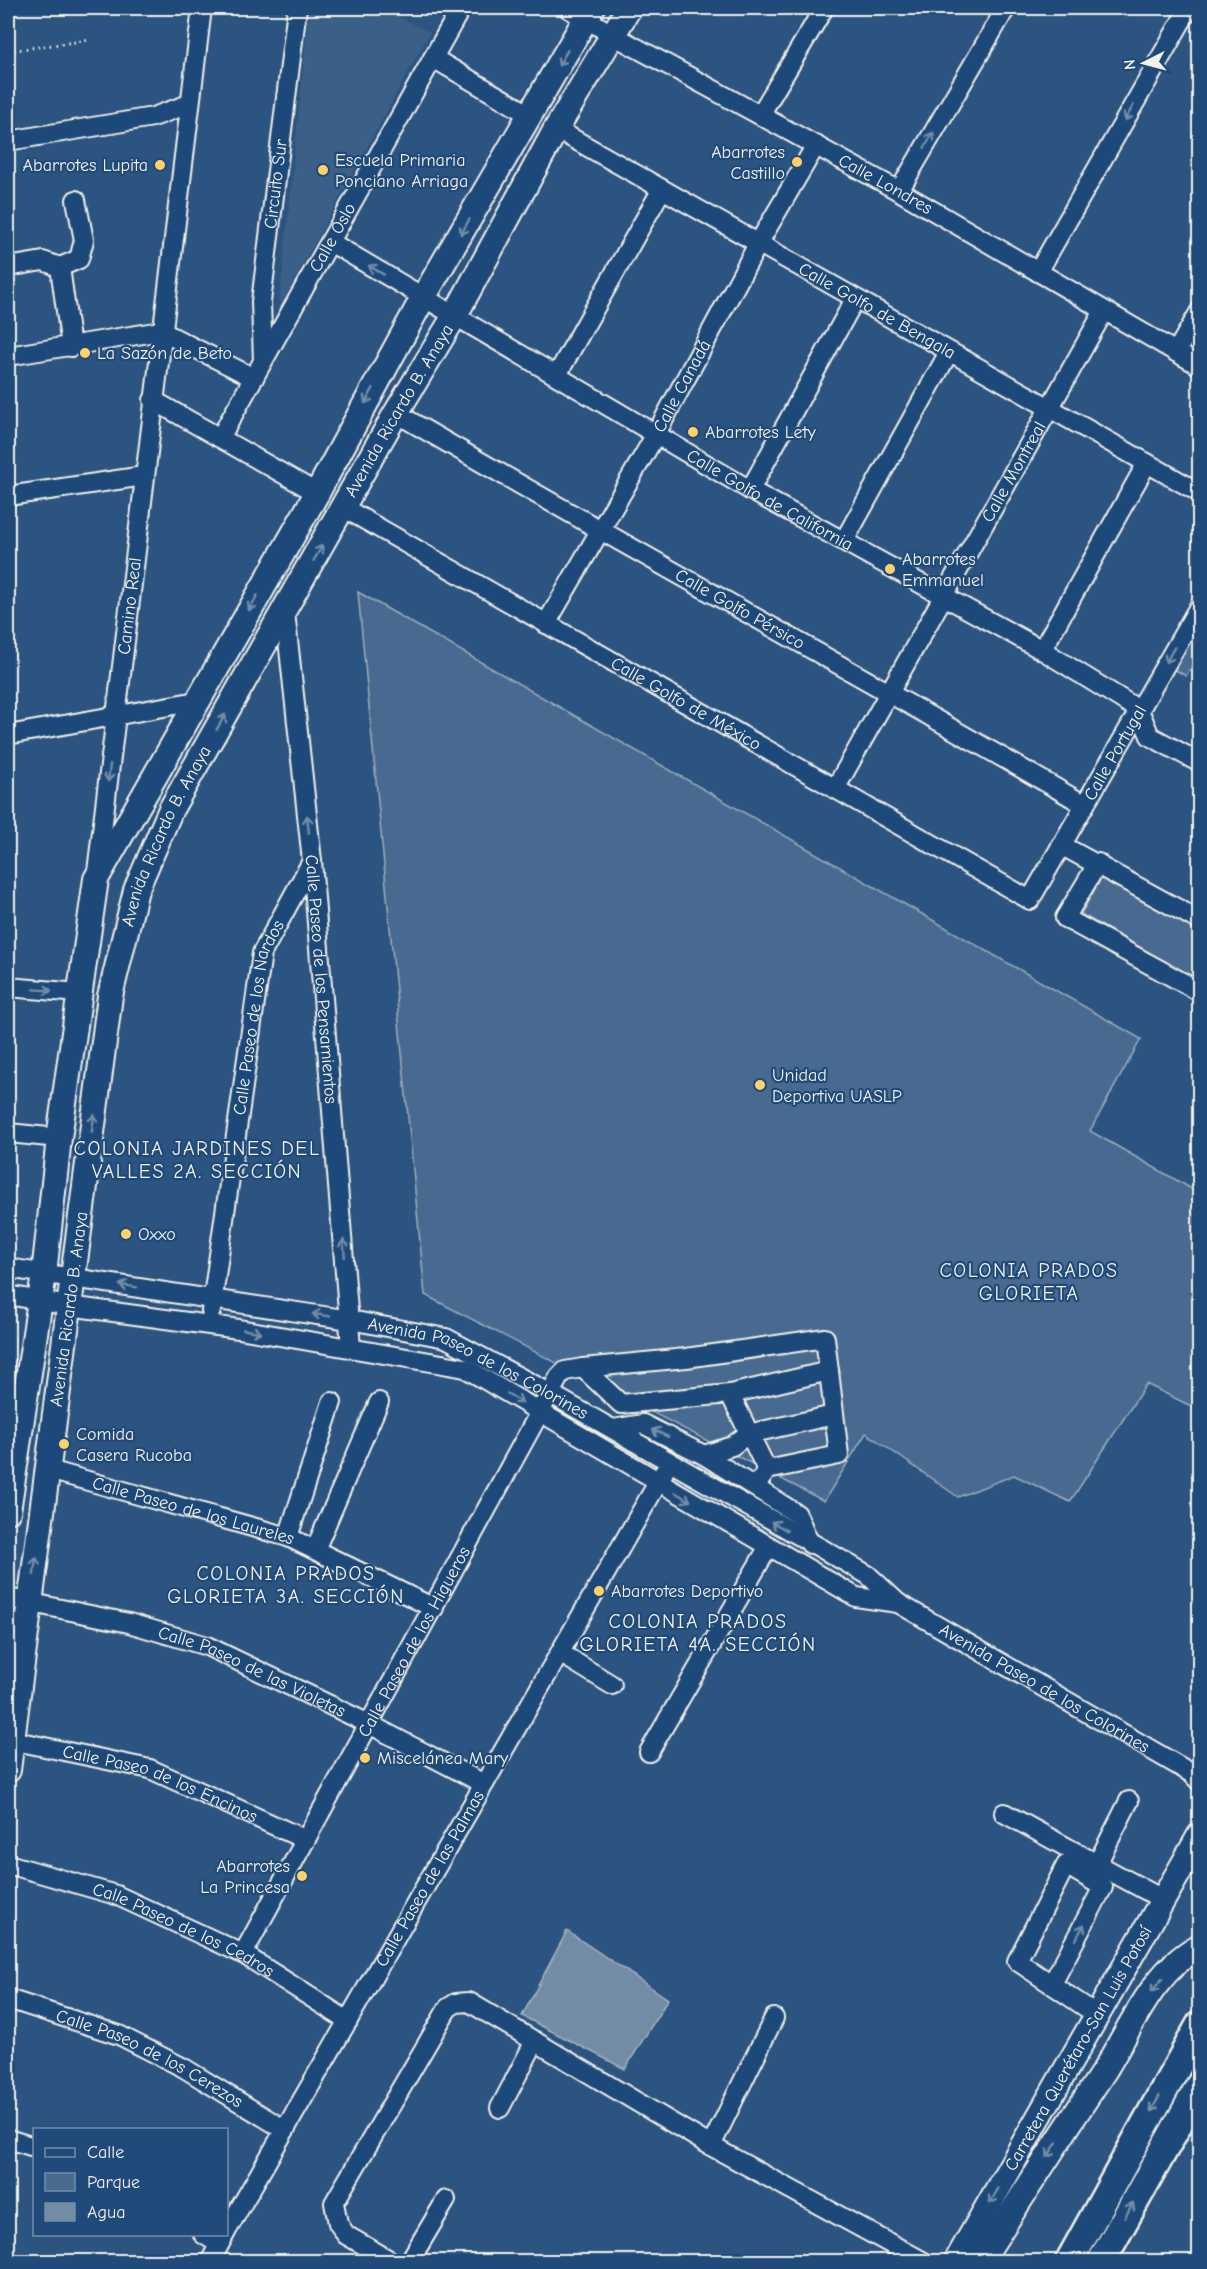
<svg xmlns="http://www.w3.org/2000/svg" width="1207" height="2269" viewBox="0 0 1207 2269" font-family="'Comic Neue',sans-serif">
<rect width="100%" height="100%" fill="#2c5481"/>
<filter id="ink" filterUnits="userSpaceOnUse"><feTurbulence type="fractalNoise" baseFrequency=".0167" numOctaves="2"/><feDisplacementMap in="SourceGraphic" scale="12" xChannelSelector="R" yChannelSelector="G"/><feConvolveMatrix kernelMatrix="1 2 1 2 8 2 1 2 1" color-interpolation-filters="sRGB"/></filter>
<g filter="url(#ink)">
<!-- built -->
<path fill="#3b6088" d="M309,8H380L430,32L279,308Z"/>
<!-- green -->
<path fill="#496b90" stroke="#9eaebc" stroke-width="1.5" d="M358,592L1141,1039L1090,1131L1199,1193V1410L1146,1384L1070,1502L1014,1475L958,1497L866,1433L824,1501L425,1295Z
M1199,613V653L1186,676L1168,666Z
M1103,875L1199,930V981L1081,914Z"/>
<!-- water -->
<path fill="#738ca6" stroke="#a7b4c0" stroke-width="1.5" d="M567,1931L668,1999L625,2069L522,2016Z"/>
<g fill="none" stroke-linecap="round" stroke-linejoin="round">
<defs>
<g id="minor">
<path id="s1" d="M568,8L613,35L899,191L1200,366"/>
<path d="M433,58L530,115"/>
<path d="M760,115L824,8"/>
<path id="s2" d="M556,129L1200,493"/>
<path d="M8,141L153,117L189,104"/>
<path d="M899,191L1006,8"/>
<path id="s3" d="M330,242L750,490L1042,650L1139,710L1150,736L1200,763"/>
<path d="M8,267L43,261L60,267"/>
<path d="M1038,272L1189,8"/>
<path d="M161,331L254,378"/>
<path d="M71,347L60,267L79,259L84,240L76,200"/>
<path d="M1176,352L1200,311"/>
<path d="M8,356L161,331"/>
<path id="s4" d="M263,361L261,302L297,8"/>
<path d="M557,375L662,189"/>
<path d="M153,400L317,493"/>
<path id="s5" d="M396,413C624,546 856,672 1085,805"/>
<path id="s6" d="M220,438L461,8"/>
<path d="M750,490L855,299"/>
<path d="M8,496L144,476"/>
<path id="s7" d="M344,508L1030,900L1200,605"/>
<path d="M844,541L949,352"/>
<path id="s8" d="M285,612L312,861L351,1348"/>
<path id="s9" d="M546,624L656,434L758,244L816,145"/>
<path d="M1042,650L1147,463"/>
<path d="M8,735L197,701"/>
<path id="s10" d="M835,789L1104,311"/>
<path d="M1061,845L1200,921"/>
<path d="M1098,863L1065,918L1200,992"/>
<path id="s11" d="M97,872L202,8"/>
<path d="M8,987L79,993"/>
<path d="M8,1133L59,1138"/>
<path id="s12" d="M8,1268L350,1320L446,1338L551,1394L868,1575L898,1603L1191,1773L1200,1782"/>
<path d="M8,1295L69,1306L239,1329L465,1368L856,1597L898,1603"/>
<path id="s13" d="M211,1311L262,953L312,861"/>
<path d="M730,1394L829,1371"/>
<path d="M613,1429L643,1424L704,1455L797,1514L810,1544"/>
<path d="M704,1455L732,1446L748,1434L834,1415"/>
<path id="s14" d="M49,1470L288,1537L434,1608"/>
<path d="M755,1487L767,1470L730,1394L621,1404L583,1368L686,1358L825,1338L839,1455L767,1470"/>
<path d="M288,1537L332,1402"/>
<path d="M315,1550L379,1402"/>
<path id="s15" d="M8,1598L129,1623L207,1646L369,1724L484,1784"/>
<path d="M560,1653L612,1685"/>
<path id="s16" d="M11,1740L150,1769L306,1840"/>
<path d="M649,1752L769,1546"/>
<path d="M1129,1801L1097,1864L1162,1899"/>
<path d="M1004,1813L1097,1864L1090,1875"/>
<path id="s17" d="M8,1864L116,1895L243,1954L348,2021"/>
<path id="s18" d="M243,1954L559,1377L565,1371L583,1368"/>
<path d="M1052,1984L1103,1887L1066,1865L1017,1961L1097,2015"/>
<path id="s19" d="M8,1999L119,2035L184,2068L285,2130"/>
<path d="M500,2108L535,2041"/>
<path d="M8,2139L34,2147"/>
<path d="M711,2146L774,2018"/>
<path id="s20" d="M226,2232L664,1472"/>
<path d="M203,2234L219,2244"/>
<path d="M210,2262L225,2234"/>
<path d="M393,2262L346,2235L338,2223L334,2203L448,2008L456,2003L469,2002L711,2146L924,2262"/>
<path d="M409,2262L446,2200"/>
</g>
<g id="major">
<path d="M8,1511L44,1274L59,1138L96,879L317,493L423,298L592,8"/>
<path id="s21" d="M8,1770L110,996L136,890L171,809L396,413L454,317L556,129L629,8"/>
<path id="s22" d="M956,2262L1200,1835"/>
<path d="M980,2262C1021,2198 1062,2134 1104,2071C1131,2028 1153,1970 1200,1946"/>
</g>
<path id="highway" d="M1069,2262L1200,2025
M1101,2262L1200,2085"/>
</defs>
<!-- minor casing -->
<use href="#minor" stroke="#f4f1e8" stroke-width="22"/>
<!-- major casing -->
<use href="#major" stroke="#f4f1e8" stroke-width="28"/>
<!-- highway casing -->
<use href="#highway" stroke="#f4f1e8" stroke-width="32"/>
<!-- path -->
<path stroke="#f4f1e8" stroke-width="3" stroke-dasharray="1.5 4.5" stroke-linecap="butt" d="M8,51L90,40"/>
<!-- minor -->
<use href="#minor" stroke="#1f4a7a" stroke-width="18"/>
<!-- major -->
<use href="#major" stroke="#1f4a7a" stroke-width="24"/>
<!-- highway -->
<use href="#highway" stroke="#1f4a7a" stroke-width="27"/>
</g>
<!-- one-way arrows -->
<defs><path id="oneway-shaft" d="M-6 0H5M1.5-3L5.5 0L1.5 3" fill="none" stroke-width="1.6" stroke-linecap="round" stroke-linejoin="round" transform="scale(1.5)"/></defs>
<g stroke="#748da6">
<use href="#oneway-shaft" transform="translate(563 58) rotate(120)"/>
<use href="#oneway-shaft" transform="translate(1129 113) rotate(120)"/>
<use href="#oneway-shaft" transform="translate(929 140) rotate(-60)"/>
<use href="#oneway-shaft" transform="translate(465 227) rotate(120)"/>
<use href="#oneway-shaft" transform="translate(376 270) rotate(-149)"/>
<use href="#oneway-shaft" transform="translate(369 396) rotate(119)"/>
<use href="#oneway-shaft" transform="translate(318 553) rotate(-60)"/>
<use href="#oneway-shaft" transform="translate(253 603) rotate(120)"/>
<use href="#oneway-shaft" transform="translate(1170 655) rotate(120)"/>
<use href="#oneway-shaft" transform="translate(221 722) rotate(-60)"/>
<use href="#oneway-shaft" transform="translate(109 773) rotate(97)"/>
<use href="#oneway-shaft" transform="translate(308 824) rotate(-96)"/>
<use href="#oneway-shaft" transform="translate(43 990) rotate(4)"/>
<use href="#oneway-shaft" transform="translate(93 1123) rotate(-82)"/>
<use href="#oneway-shaft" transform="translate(344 1248) rotate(-95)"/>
<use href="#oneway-shaft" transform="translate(128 1286) rotate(-171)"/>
<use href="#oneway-shaft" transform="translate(321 1315) rotate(-171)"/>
<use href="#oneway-shaft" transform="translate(252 1331) rotate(10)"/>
<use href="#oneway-shaft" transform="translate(515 1398) rotate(30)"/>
<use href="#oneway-shaft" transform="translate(660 1433) rotate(-154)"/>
<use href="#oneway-shaft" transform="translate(683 1497) rotate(30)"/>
<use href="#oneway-shaft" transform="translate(779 1526) rotate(-150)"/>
<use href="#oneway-shaft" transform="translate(35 1566) rotate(-82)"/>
<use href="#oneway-shaft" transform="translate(1080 1932) rotate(-62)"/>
<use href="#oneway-shaft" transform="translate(1157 1985) rotate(129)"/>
<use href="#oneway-shaft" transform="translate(1155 2104) rotate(119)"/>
<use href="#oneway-shaft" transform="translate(1052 2150) rotate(123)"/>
<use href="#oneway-shaft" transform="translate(994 2196) rotate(120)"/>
<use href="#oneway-shaft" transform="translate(1129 2210) rotate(-61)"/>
</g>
</g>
<!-- markers -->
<g fill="#ffd166" stroke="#1f4a7a" stroke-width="2">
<circle cx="797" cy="162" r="6"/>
<circle cx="160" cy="165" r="6"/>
<circle cx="323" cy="170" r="6"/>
<circle cx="85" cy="353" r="6"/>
<circle cx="693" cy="432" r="6"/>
<circle cx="890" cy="569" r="6"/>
<circle cx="760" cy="1085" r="6"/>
<circle cx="126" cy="1234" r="6"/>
<circle cx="64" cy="1444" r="6"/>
<circle cx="599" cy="1591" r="6"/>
<circle cx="365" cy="1758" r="6"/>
<circle cx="302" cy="1876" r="6"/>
</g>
<g text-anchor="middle" stroke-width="4.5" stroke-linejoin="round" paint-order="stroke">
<!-- poi labels -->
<g font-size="18" fill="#f4f1e8" stroke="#1f4a7a" text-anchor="start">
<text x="785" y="158" text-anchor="end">Abarrotes<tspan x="785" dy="21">Castillo</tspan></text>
<text x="335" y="166">Escuela Primaria<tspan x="335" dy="21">Ponciano Arriaga</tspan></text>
<text x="148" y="171" text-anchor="end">Abarrotes Lupita</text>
<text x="97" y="359">La Sazón de Beto</text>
<text x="705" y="438">Abarrotes Lety</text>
<text x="902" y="565">Abarrotes<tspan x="902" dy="21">Emmanuel</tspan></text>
<text x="772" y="1081">Unidad<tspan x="772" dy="21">Deportiva UASLP</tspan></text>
<text x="138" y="1240">Oxxo</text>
<text x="76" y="1440">Comida<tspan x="76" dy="21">Casera Rucoba</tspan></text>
<text x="611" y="1597">Abarrotes Deportivo</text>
<text x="377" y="1764">Miscelánea Mary</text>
<text x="290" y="1872" text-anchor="end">Abarrotes<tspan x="290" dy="21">La Princesa</tspan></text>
</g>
<!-- street labels -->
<g font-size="18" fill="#f4f1e8" stroke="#1f4a7a">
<text dy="6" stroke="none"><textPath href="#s4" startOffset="178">Circuito Sur</textPath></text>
<text dy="6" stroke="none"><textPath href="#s1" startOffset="363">Calle Londres</textPath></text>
<text dy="6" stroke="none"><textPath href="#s6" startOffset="230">Calle Oslo</textPath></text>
<text dy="6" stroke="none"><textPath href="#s2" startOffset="369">Calle Golfo de Bengala</textPath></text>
<text dy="6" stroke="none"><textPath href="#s9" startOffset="274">Calle Canadá</textPath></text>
<text dy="6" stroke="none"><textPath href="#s21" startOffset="1437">Avenida Ricardo B. Anaya</textPath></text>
<text dy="6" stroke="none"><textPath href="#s10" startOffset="364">Calle Montreal</textPath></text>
<text dy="6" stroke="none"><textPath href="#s3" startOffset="510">Calle Golfo de California</textPath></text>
<text dy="6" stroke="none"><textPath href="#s11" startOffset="268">Camino Real</textPath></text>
<text dy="6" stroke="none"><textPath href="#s5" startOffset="396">Calle Golfo Pérsico</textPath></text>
<text dy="6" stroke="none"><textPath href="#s7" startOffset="394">Calle Golfo de México</textPath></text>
<text dy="6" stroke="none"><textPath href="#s7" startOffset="960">Calle Portugal</textPath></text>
<text dy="6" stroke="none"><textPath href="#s21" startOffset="951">Avenida Ricardo B. Anaya</textPath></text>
<text dy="6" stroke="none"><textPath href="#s8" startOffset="369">Calle Paseo de los Pensamientos</textPath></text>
<text dy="6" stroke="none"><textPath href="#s13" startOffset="298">Calle Paseo de los Nardos</textPath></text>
<text dy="6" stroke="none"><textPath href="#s21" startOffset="465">Avenida Ricardo B. Anaya</textPath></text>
<text dy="6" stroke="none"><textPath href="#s12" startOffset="484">Avenida Paseo de los Colorines</textPath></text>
<text dy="6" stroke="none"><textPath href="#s14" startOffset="150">Calle Paseo de los Laureles</textPath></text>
<text dy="6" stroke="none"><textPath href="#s18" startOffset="356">Calle Paseo de los Higueros</textPath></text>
<text dy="6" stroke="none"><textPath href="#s15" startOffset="256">Calle Paseo de las Violetas</textPath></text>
<text dy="6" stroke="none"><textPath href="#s12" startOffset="1138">Avenida Paseo de los Colorines</textPath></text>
<text dy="6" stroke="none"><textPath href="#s16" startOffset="156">Calle Paseo de los Encinos</textPath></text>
<text dy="6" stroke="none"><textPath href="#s20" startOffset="408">Calle Paseo de las Palmas</textPath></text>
<text dy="6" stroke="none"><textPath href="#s17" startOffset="188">Calle Paseo de los Cedros</textPath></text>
<text dy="6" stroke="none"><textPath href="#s22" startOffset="246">Carretera Querétaro-San Luis Potosí</textPath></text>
<text dy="6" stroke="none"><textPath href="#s19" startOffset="154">Calle Paseo de los Cerezos</textPath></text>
</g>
<!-- neighbourhood labels -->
<g font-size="20" letter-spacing="1.5" fill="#f4f1e8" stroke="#1f4a7a">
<text x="197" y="1155">COLONIA JARDINES DEL<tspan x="197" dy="23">VALLES 2A. SECCIÓN</tspan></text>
<text x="1029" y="1277">COLONIA PRADOS<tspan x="1029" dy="23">GLORIETA</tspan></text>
<text x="286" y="1580">COLONIA PRADOS<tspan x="286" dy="23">GLORIETA 3A. SECCIÓN</tspan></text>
<text x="698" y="1628">COLONIA PRADOS<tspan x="698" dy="23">GLORIETA 4A. SECCIÓN</tspan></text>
</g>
</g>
<!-- margin -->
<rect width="1207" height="2269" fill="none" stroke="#1f4a7a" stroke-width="30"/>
<rect x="15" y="15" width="1177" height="2239" fill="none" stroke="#f4f1e8" stroke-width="2" filter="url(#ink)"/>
<!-- legend -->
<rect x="33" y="2128" width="195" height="108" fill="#1f4a7a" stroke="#748da6" stroke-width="1.5"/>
<rect x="45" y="2148" width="30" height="9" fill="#1f4a7a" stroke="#748da6" stroke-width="1.5"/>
<text x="87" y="2158" font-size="18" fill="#f4f1e8">Calle</text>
<rect x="45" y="2173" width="30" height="18" fill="#496b90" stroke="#748da6" stroke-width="1.5"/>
<text x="87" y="2188" font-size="18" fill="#f4f1e8">Parque</text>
<rect x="45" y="2203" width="30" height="18" fill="#738ca6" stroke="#748da6" stroke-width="1.5"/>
<text x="87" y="2218" font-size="18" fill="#f4f1e8">Agua</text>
<!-- north arrow -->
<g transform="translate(1144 63) rotate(264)" stroke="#1f4a7a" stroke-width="4.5" paint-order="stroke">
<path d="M0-4.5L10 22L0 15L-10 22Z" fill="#f4f1e8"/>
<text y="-9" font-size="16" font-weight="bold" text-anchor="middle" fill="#f4f1e8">N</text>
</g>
</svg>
